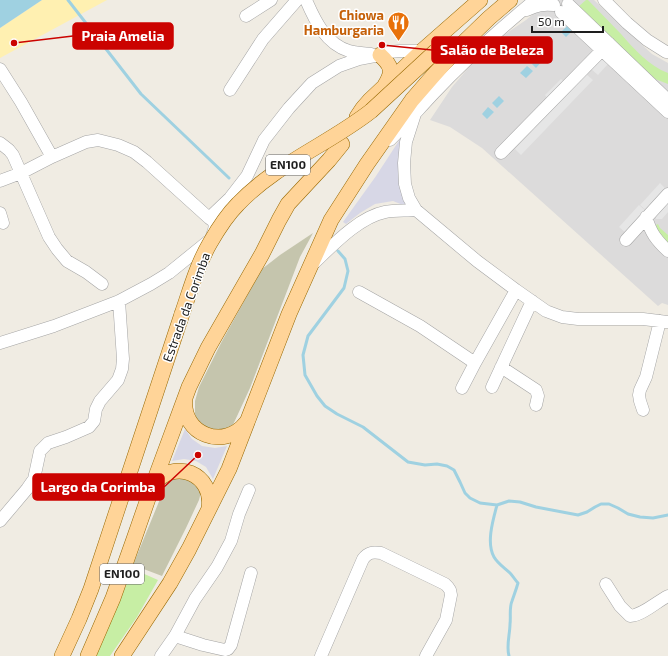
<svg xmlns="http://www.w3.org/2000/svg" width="668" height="656" viewBox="0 0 668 656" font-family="'Exo 2',sans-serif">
<rect width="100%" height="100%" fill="#f0ece3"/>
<!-- residential -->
<path fill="#dcdbdb" d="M550,0H594L652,54L668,63V305L662,303L658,306L482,148L450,127L430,120L452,87L475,60L504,35L526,20Z"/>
<!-- construction -->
<path fill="#c5c5ad" d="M313,233L300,257L250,388L232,427L226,432L199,428L195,414V401L199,387L221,343L262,269L280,255Z
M185,473L201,492L199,500L186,528L162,576L133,565L167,482Z"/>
<!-- grass -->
<path fill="#c7eea4" d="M586,0H588C599,11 610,23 621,34C634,49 649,66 668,73V84L655,79L578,7Z
M658,224L660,228L668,235V245L659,235L656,225Z
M133,569L158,580L137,617L110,656H93L116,609Z"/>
<!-- sand -->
<path fill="#fff0b1" d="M42,0H107L0,58V28Z"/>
<!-- parking -->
<path fill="#e6e6e6" d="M601,58L608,64L598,75L591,69Z
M586,74L593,80L521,155L515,149Z
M561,79L563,81L547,98L545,95Z
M660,183L666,189L647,211L640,205Z
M668,199V212L662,219H656V212Z
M639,205L646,211L626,233L619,227Z"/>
<!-- plaza -->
<path fill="#d7d7e6" d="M404,133L408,207L393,201L375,204L360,213L346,224L343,222L376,176Z
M185,429L192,439L202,446L215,448L227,446L213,479L206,467L196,461L184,459L172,461Z"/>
<!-- water -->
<path fill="#9fd1e1" d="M0,0H42L0,28Z
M568,25L573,30L566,37L561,32Z
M538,55L543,60L536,68L531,63Z
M527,66L533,71L526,78L520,73Z
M499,96L504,101L497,108L492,103Z
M488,107L494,112L487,119L482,114Z"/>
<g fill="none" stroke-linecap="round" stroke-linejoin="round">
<!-- stream -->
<path stroke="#9fd1e1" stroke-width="3" d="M68,0L141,94L229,178
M338,251L345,259L348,271L344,288L308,336L303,355L305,375L317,396L325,406L337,414L363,427L408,462L425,465L437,464L447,466L454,470L460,482L465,493L470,498L480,503L497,505L509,501L520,502L536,507L578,515L587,512L595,507L601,504H609L618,508L628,514L640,517L653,518L668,515
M497,505C493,520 486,543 494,557C498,564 505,568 510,573C513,576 515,580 518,583C516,590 514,595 512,601C509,608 511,617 510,624C510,634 506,646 509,656"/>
<defs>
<path id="minor" d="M306,0C315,21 326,44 349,51C355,53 364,53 371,54
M604,0L627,23L647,40L666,52H668
M568,4L668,100
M527,10C537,5 543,4 554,5
M561,12L668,112
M246,16L271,0
M0,69L21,102L52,157
M427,86L415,114L406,142L404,163L405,184L409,198L416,210L477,261L516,290L546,311L562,317L578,319H643L668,322
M230,90L263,39L297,0
M390,140C405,125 419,109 434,93C465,60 500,29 535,0
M0,143L9,150L13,155L49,237L57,249L67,261L86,272L102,284
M501,153L609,43
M0,181L21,173L52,157L86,142L98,140L118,145L134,152L147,162L209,218L213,221L215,225L214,230L211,239L169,273L151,284L119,301L54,326L0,343
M0,213L3,223
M646,217C651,233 656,240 668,251
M209,218L230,198L247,176L264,140L289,108L312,83L339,66L359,59L380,55L389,52L400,51H422
M626,240L668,194
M313,264C332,246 359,217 385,212C395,210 406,211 416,210
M359,292L420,326L475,363
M501,367L536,390L538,396L536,405
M492,387L532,301
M462,388L475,363L516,290
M643,410L640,401L639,395L640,390L646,377L660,321
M0,521L27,489L34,479L40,451L48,443L66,437L89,427L94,421L96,409L100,401L118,380L122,369L123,359L119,301
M606,584L620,606L630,616C643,615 656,602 668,596
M175,636L203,645L225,650L228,649L231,645L251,573
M161,656L175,636L195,599L217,567L231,541L239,514L249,490
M321,656L363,559C368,552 373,552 381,553L445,584L448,587L450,590L451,595L446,620L426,656"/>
<path id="major" d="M380,55C391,65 394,71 385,85
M357,117L363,108L370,100L422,51L480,0
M185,399C181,434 224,451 246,423
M153,485C174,457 214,474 209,508
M62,656L79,619L91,589L182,314
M88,656L113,598L134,539L151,490L189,387L208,348L262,254L279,220L288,204L329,160L342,144
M122,656L170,583L189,549L229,469L289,314L331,220L367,164L412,100L432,77L458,48L489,18L510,0"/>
</defs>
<!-- minor casing -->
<use href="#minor" stroke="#a5a5a5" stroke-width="13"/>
<!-- major casing -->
<use href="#major" stroke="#976800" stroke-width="16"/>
<!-- minor -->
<use href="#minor" stroke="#fff" stroke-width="12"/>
<!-- major -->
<use href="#major" stroke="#ffd498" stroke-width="15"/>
<defs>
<path id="major-bridge" d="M182,314C190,291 197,265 210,243C218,229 227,215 238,204C276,164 329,144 371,111L436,51"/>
</defs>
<!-- major-bridge casing -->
<use href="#major-bridge" stroke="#976800" stroke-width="16" stroke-linecap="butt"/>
<!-- major-bridge -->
<use href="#major-bridge" stroke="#ffd498" stroke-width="15"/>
</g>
<!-- icons -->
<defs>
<symbol id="restaurant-pin" viewBox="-11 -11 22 30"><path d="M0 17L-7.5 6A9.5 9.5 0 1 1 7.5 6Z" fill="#e8710a" stroke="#fff"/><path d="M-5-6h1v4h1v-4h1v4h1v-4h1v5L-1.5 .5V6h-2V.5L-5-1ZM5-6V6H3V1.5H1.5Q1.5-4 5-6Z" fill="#fff"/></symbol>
</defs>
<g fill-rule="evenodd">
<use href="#restaurant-pin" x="386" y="10" width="25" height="34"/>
</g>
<g text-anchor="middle" stroke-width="3" stroke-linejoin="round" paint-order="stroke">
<!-- shield labels -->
<g fill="#fff" stroke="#626262" stroke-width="1">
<rect x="266" y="155" width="44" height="20" rx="3"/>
<rect x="100" y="564" width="44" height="20" rx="3"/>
</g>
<g font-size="12" font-weight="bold" fill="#1e1e1e">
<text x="288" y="169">EN100</text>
<text x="122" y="578">EN100</text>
</g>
<!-- food labels -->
<g font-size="13" font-weight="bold" fill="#c56008" stroke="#fff" text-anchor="end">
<text x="384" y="20">Chiowa<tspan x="384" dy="15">Hamburgaria</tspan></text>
</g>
<!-- street labels -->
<g font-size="13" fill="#1e1e1e" stroke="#fff">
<text transform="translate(186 307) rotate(-70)" y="5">Estrada da Corimba</text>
</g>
</g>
<!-- callouts -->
<path fill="none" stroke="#cb0300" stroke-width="1.5" d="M14 43L73 36M382 45L432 50M198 455L164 487"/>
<g fill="#cb0300" stroke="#fff" stroke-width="1.5">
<circle cx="14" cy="43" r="4"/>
<circle cx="382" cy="45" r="4"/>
<circle cx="198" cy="455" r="4"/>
</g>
<g fill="#cb0300" stroke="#cb0300" stroke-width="1.5">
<rect x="73" y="23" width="100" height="26" rx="4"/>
<rect x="432" y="37" width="120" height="26" rx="4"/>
<rect x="33" y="474" width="131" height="26" rx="4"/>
</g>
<g font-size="14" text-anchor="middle" font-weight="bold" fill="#fff">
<text x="123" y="41">Praia Amelia</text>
<text x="492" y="55">Salão de Beleza</text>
<text x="98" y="492">Largo da Corimba</text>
</g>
<!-- scale -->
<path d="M532 26v6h71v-6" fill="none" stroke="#1e1e1e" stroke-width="2"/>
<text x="538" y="26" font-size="12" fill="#1e1e1e" stroke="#ffffff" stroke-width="3" paint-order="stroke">50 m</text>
</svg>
